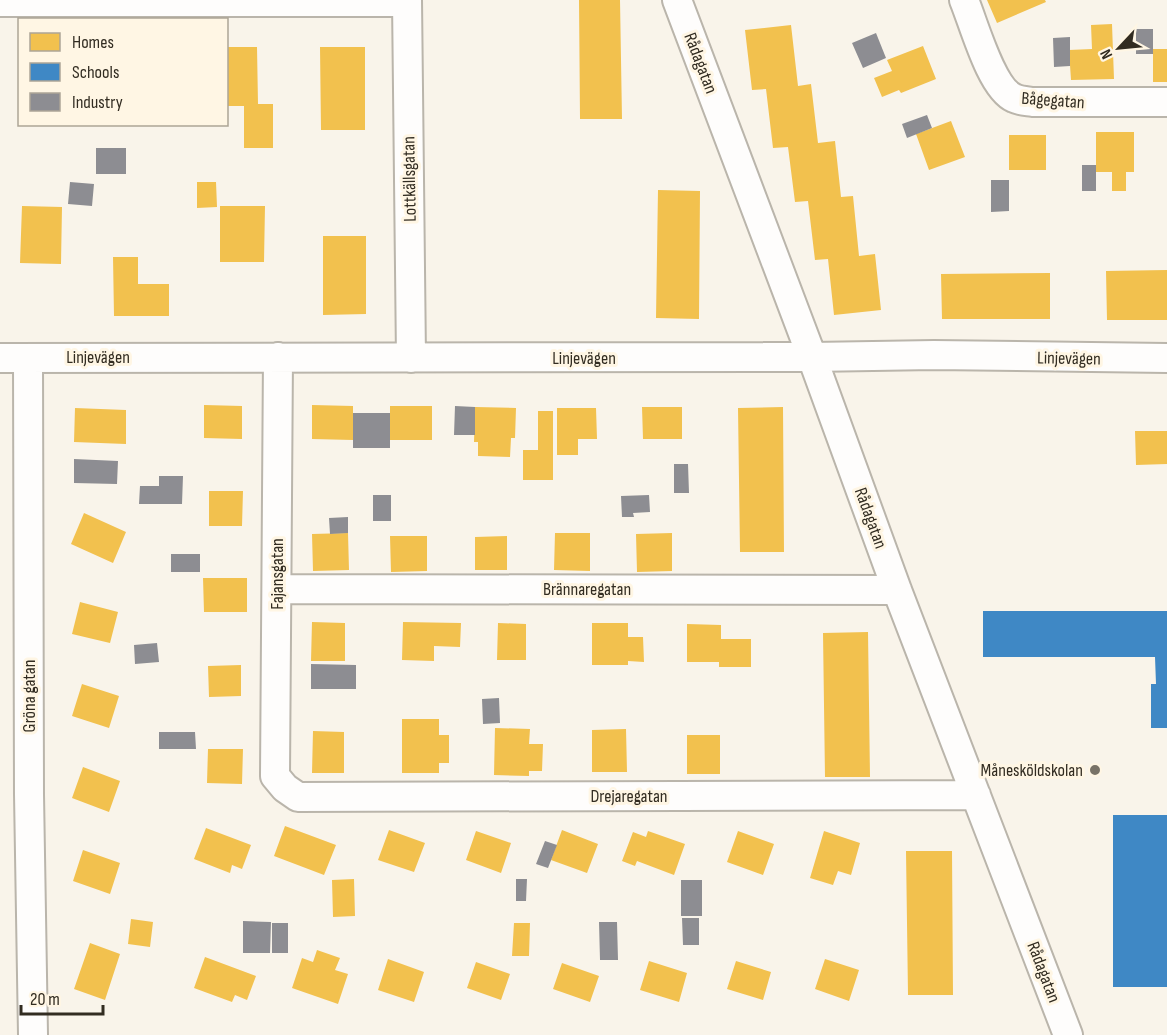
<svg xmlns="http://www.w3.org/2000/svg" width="1167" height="1035" viewBox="0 0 1167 1035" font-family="'Sofia Sans Condensed',sans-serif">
<rect width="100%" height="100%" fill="#f9f4ea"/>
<!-- homes -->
<path fill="#f2c14e" d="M579,0H620L622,119H580Z
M987,0H1045L1046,2L997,23Z
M1112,24L1114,79L1071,80L1069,50L1092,49L1091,25Z
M791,25L798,86L811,84L818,143L835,141L841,197L853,196L859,256L875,254L881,310L834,315L828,259L815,260L808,201L795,202L788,147L773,148L766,89L752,90L745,30Z
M923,46L936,79L901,93L899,90L882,97L874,78L892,71L887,60Z
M226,47H257L258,104H273V148H244V106H226Z
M320,47H365V130H321Z
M1153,49H1167V82H1153Z
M951,121L965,157L929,170L916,134Z
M1096,132H1134V172H1126V191H1112V172H1096Z
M1009,135H1046V170H1009Z
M197,182H216L217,207L197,208Z
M658,190L700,191L699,319L656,318Z
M22,206L62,207L61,264L20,263Z
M220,206H265L264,262H220Z
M323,236H366V314L323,315Z
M113,257H138V284H169V316H114Z
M1167,270V320H1107L1106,271Z
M1050,273V319H942L941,274Z
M204,405L242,406V439L204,438Z
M312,405L353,406V440L312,439Z
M390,406H432V440H390Z
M475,407L516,408L515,438H511L510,457L478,456V442H474Z
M642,407H682V439H643Z
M783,407L784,552H740L738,408Z
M75,408L126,410V444L74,442Z
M557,408H596L597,439H578V455H557Z
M538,411H553V480H523V450H538Z
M1135,431H1167V464L1136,465Z
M209,491H243L242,526H209Z
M84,513L126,532L113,563L71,544Z
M348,533L349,570L313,571L312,534Z
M555,533H590V571L554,570Z
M672,533V571L637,572L636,534Z
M390,536H427V571L391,572Z
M507,536V570H475V537Z
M203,578H247V612H204Z
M80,602L118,612L110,643L72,634Z
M312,622L345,623V661H311Z
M403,622L461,623L460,647L434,646V661L402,660Z
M498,623L526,624V660H497Z
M592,623H628V637H643L644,662L628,661V665H592Z
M687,624L721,625V639H751V667H719V662H687Z
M868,632L870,777H825L823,633Z
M241,665V696L209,697L208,666Z
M82,684L119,696L109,728L72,716Z
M402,719H439V735H449V763H439V773H402Z
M495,728L530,729L529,744H543L542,771H529V776L494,775Z
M626,729L627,772H592V730Z
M313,731L344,732V773H312Z
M687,735H720V774H687Z
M208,749H243L242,784L207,783Z
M83,767L120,781L109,812L72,798Z
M285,826L336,845L324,875L274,856Z
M206,828L251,845L242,869L232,865L230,873L194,859Z
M389,830L425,843L414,872L378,860Z
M562,830L598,844L587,873L551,860Z
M476,831L511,843L501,873L466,860Z
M648,831L685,844L674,875L637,861L635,866L622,861L633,832L646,837Z
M738,831L774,844L763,875L727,862Z
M824,831L860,843L851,875L838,871L833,885L810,878Z
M83,850L120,863L110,894L73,881Z
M906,851H952L953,995H908Z
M354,879L355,916L333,917L332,880Z
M131,919L153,922L150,947L128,944Z
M514,923H530L529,956H512Z
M90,943L120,954L105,1000L74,989Z
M317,950L340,958L335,970L348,974L338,1004L292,988L302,958L313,962Z
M205,957L256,976L247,1000L235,995L232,1002L194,988Z
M388,959L424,972L414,1002L378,990Z
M825,959L859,970L849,1001L815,989Z
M649,961L687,973L679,1002L640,990Z
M736,961L771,972L763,1000L727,989Z
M476,962L510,974L501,1000L467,988Z
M562,963L599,976L590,1002L553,989Z"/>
<!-- schools -->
<path fill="#3f88c5" d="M983,611H1167V728H1151V684H1156L1155,657H983Z
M1113,815H1167V987H1113Z"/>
<!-- industry -->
<path fill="#8d8d92" d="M1136,29H1153V54H1136Z
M876,33L886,58L863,68L852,43Z
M1070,37V66L1054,67L1053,38Z
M927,115L932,128L907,138L902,124Z
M96,148H126V174H96Z
M1082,165H1096V191H1082Z
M991,180H1009V211L991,212Z
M70,182L94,184L92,206L68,204Z
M455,406L475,407V435H454Z
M353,413H390V448H353Z
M74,459L118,461L117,484L74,483Z
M674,464H688L689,493H674Z
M159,476H183L182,504H139L140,486H159Z
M373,495H391V521H373Z
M649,495L650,512L633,513L634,517H622L621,496Z
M348,517V533L330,534L329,518Z
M171,554H200V572H171Z
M157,643L159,662L135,664L134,645Z
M311,664L356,665V689H311Z
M499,698L500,723L483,724L482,699Z
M159,732H195L196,749H159Z
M545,841L557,845L548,868L536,864Z
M516,879H527L526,901H516Z
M681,880H702V916H681Z
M682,918H699V945H683Z
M243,921L271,922L270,953H243Z
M599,922H617L618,960H600Z
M272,923H288V953H272Z"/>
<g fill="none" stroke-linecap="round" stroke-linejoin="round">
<defs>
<path id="minor" d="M407,0L411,358
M677,0L812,357L897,590L1068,1035
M964,0C974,24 991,88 1014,98C1020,101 1027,101 1033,102H1167
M0,2H407
M278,357L275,776L285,788L298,797L976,795
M0,358L812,357L934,355L1167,358
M28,358L29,794L33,1035
M277,589L897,590"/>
</defs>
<!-- minor casing -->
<use href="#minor" stroke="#bab5ab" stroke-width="32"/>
<!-- minor -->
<use href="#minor" stroke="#fefdfc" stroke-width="28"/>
</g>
<!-- markers -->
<circle fill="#787267" stroke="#fff6e4" stroke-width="2" cx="1095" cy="770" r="6"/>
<g text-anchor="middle" stroke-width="6" stroke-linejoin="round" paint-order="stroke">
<!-- street labels -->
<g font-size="18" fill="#322c21" stroke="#fff6e4">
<text transform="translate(701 63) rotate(69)" y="6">Rådagatan</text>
<text transform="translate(1053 100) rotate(4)" y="6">Bågegatan</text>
<text transform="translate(409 179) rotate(-91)" y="6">Lottkällsgatan</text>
<text x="98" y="363">Linjevägen</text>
<text x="584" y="364">Linjevägen</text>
<text transform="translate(1069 358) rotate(1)" y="6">Linjevägen</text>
<text transform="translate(871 518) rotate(70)" y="6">Rådagatan</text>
<text transform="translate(277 574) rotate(-90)" y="6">Fajansgatan</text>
<text x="587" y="595">Brännaregatan</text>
<text transform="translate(29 696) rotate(-90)" y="6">Gröna gatan</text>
<text x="629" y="802">Drejaregatan</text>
<text transform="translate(1044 972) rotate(69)" y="6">Rådagatan</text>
</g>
<!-- poi labels -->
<g font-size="18" fill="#322c21" stroke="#fff6e4" text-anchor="end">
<text x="1083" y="776">Månesköldskolan</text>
</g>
</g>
<!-- legend -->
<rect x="18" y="18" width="210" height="108" fill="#fff6e4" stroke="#ada596" stroke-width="1.5"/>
<rect x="30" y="33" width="30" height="18" fill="#f2c14e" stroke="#ada596" stroke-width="1.5"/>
<text x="72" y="48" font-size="18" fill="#322c21">Homes</text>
<rect x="30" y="63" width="30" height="18" fill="#3f88c5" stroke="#ada596" stroke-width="1.5"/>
<text x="72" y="78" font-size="18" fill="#322c21">Schools</text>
<rect x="30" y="93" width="30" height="18" fill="#8d8d92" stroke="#ada596" stroke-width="1.5"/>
<text x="72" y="108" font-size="18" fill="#322c21">Industry</text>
<!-- north arrow -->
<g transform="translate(1119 48) rotate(244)" stroke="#fff6e4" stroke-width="4.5" paint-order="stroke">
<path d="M0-4.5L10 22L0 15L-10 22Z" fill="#322c21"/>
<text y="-9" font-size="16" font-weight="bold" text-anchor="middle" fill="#322c21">N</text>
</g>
<!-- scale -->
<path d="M21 1005v9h82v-9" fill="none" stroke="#322c21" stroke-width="3"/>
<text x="30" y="1005" font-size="18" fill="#322c21" stroke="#fff6e4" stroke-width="4.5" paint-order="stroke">20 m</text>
</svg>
